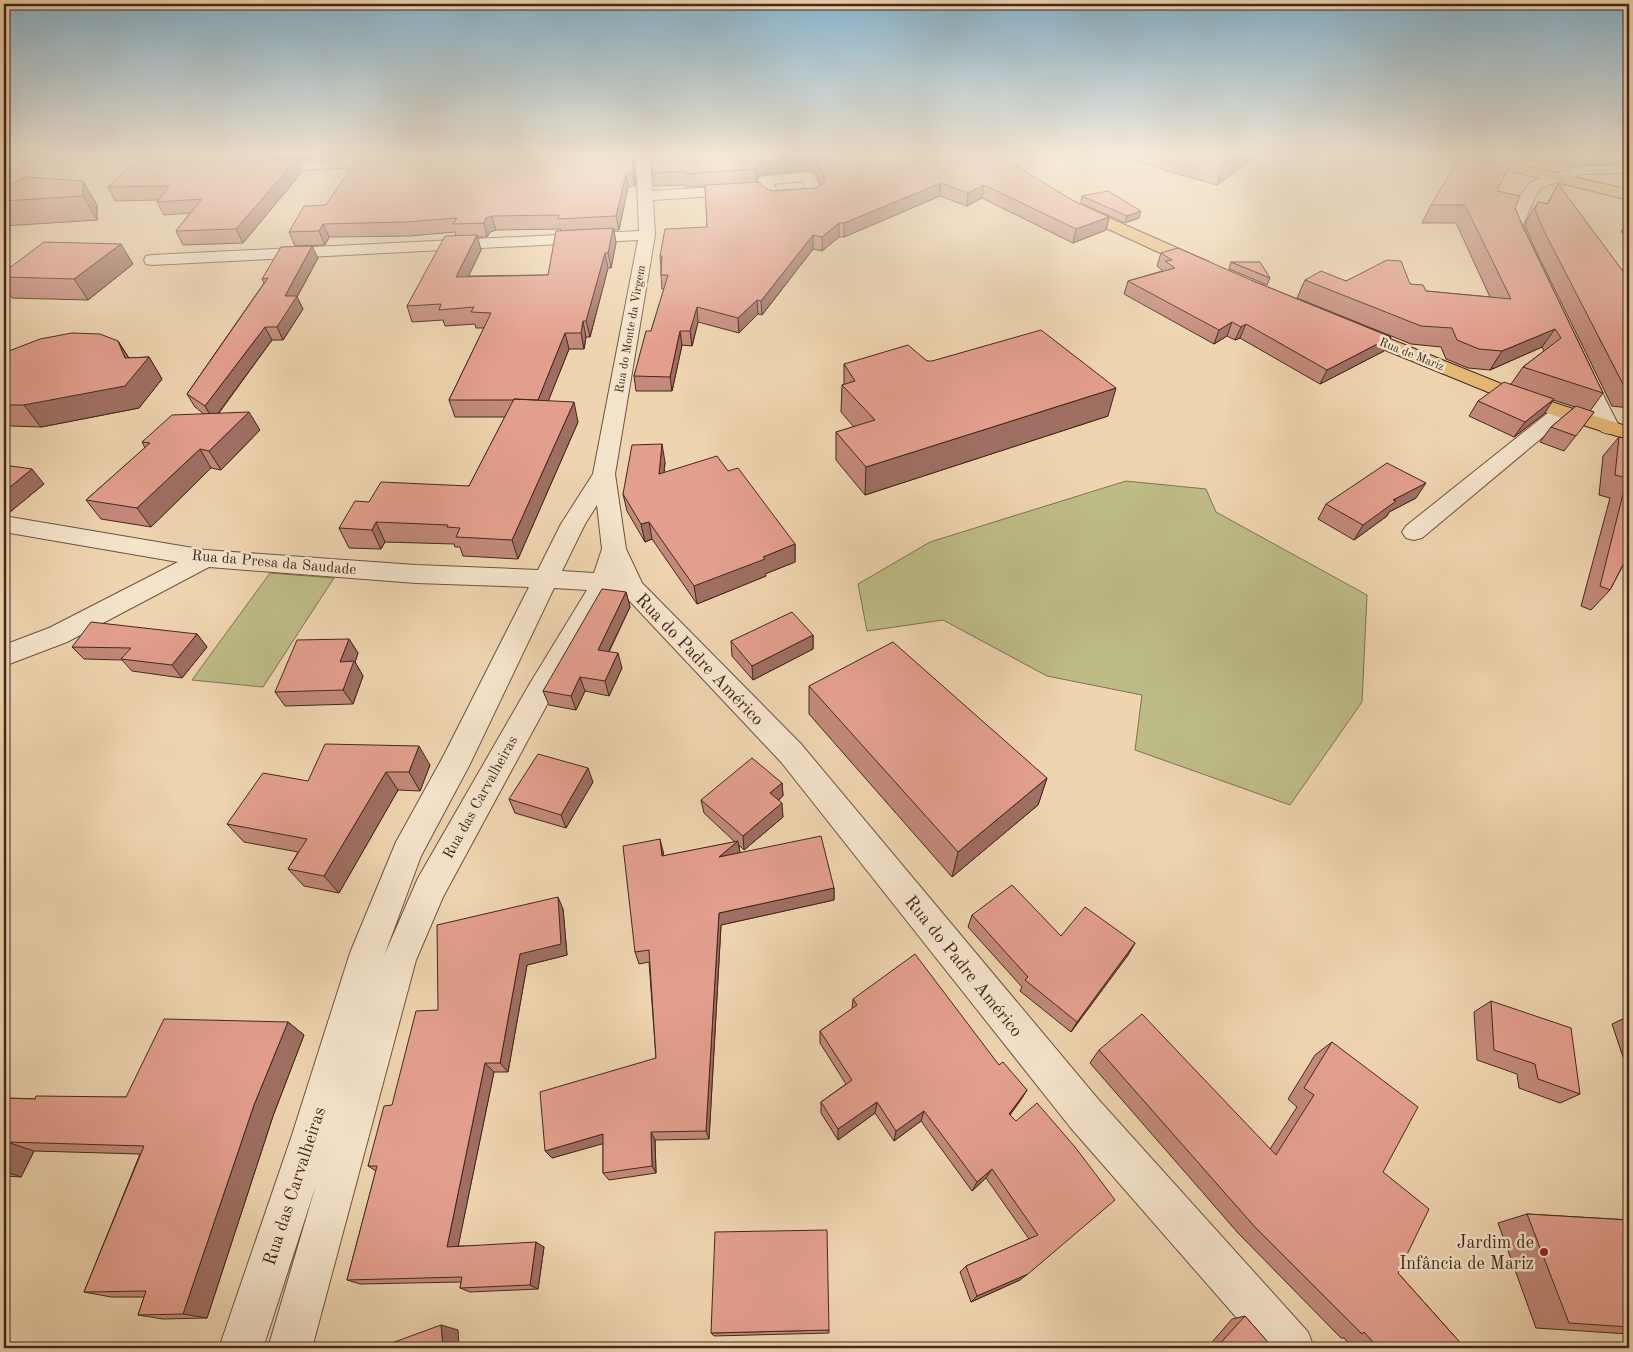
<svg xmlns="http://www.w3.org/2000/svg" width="1633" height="1352" viewBox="0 0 1633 1352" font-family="'Old Standard TT',serif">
<rect width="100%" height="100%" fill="#eed4af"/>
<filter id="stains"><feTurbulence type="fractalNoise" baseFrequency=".004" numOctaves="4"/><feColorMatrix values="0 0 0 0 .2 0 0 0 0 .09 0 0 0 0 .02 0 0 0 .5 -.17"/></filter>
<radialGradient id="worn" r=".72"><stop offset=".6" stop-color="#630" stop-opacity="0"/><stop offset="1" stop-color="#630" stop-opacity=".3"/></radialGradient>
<!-- green -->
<path fill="#bdbc87" stroke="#807252" d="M1496,154H1629V162C1585,169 1539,164 1496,154Z
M1126,481L1206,489L1216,512L1367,595L1362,702L1290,805L1135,750L1142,695L1047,676L943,620L867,631L858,584L930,542Z
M270,573L334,578L263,687L192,680Z"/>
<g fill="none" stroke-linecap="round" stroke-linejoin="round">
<defs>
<path id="minor" d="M636,154H650L652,191L759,184L758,180L760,177L808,172L813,173L824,194L821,197L816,199L771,202L766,200L762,193L653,200L655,235L615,474L626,549L642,583L801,744L1098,1099L1308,1332L1314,1348H1263L1070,1127L781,762L623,594L610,593L549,701L443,897L416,960L312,1348H268L316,1185L263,1348H219L292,1135L350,953L396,842L444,755L529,587L416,583L209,567L67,642L4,666V645L49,628L178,562L4,532V516L205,550L416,565L538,570L561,524L593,474L638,240L152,265L146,264L144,260L146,256L152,255L639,231ZM803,181L807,190L777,192L774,184ZM597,505L602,549L594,573L562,571L585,524ZM554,588L587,590L529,685L418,878L384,956L421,856L470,764Z
M390,158L395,159L397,162L395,165L263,172L258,171L256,168L258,165L263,164Z
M1581,166H1625L1629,167V173L1582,174L1542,187L1535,197L1523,225L1533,251L1531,255H1519L1507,225L1520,196L1532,181Z
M1580,363L1587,365L1590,369L1620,428L1616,432L1609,434L1602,432L1598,428L1570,369L1573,365Z
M1561,406L1568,408L1571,412L1568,416L1422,538L1414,540L1406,538L1402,532L1406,526L1554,408Z"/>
<path id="major" d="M1452,154H1477L1629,190V200L1454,157Z
M1073,202L1209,262L1212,266L1209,270H1197L1067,210L1065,207L1067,204Z
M1353,324L1524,393L1629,427V440L1510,401L1346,334L1344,330L1346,326Z"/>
</defs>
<!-- minor casing -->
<use href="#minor" stroke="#6e5341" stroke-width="2"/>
<!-- major casing -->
<use href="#major" stroke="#43281c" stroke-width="2"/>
<!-- minor -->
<use href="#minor" fill="#f4e3cb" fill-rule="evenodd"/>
<!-- major -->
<use href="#major" fill="#e7ba78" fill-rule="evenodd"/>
</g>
<!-- wall -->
<path fill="#c3897a" stroke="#43281c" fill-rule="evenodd" d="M143,154H634L635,186L628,187L619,230H614L616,243L611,268H608L590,337H586L584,349H569L548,401L578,422L518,559L463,556L460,547H455L454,544L385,542L381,549L349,548L339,528L369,502L469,486L505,417H455L449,400L484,328H476L475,324L445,326L443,320L412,322L407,306L456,236L455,232L410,236L329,237L325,245L295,246L289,232L326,205L371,156V155H315L312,159L297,160L302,172L243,243L183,245L176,231L190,213L164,215L157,202L159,200L115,201L108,187ZM561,229L548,275L468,276L481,250L477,237H487L490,232L496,230Z
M651,154H991L1074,201L1109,217L1106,230L1073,243L982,198L967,206L940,196L844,237H839L822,251L813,249L762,315L758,314L739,333L698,322L692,346L682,345L672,391H636L634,376L651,331L664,289H662L661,275V267L660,256L707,227L705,186L685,187V185L654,186ZM808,170L815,172L822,186L816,188L771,191L765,188L757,182L756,179L760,175Z
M1108,154H1260L1217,185Z
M4,181L7,186L83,181L97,205V220L4,226Z
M1558,184L1628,278H1629V408L1612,406L1533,245L1525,225L1528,218L1538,202L1547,204Z
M1497,191L1515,208L1524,229L1603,393L1590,411L1594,412L1564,451L1540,442L1551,427L1575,407L1553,400L1544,414L1514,437L1469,416L1478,401L1511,384L1523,367L1544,351L1542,347L1490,370L1468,368L1446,359L1441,347L1411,344L1297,298L1305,280L1346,281L1410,284L1426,291L1490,297L1456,223H1422L1431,205Z
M1082,196L1139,218L1125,223L1081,203Z
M1629,218V235L1621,232Z
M1161,253L1253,281L1391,337L1384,351L1320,384L1240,338L1235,340L1227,336L1214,344L1124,294L1128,281L1162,271V270L1157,266Z
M318,258L297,297L303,309L283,340H272L219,413L260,430L221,470L211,468L151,527L101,519L86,500L145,448L142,442L204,414L195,407L187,394L264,283L262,279Z
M1231,262L1270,278L1267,285L1229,269Z
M133,264L88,300L12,298L4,286V272Z
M118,341L129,358L149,357L162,379L139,408L41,427L11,426L4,423V354Z
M927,361L1108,416L865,495L836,460V432L854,427L841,412L842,385L844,384V364Z
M1619,437L1629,439V566V554L1610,590L1591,610L1581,606L1610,498L1599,495L1603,456Z
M665,462L664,473L728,471L795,544V562L765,574L766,576L697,604L652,539L645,542L627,511L623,494Z
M4,465L44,484L10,512H4Z
M1416,498L1389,512L1387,516L1354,540L1318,519L1326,504Z
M626,592L630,607L609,652L622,668L609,696L585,691L576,710L549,705L543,691Z
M197,634L207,647L182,678L132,671L122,660L84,659L72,647Z
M813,635V649L753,680L732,656L731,641Z
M349,639L358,653L355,662L363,676L353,704L285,706L275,692Z
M809,686L1047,778L1038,805L952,877L809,714Z
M430,765L420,791L398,790L339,893L304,886L288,869L298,852L244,842L227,824L308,781Z
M593,782L566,828L515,813L509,799Z
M782,783L783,796L779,800L783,817L744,850L739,845L740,853L834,888V900L721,925L709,1139L655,1140L656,1173L609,1180L603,1173V1143L552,1158L545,1151L656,1058L649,962L639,964L635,952L663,851V856L735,842L704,813L701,800Z
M563,909L567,955L527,965L508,1072H494L458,1246L544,1247L538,1289L470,1292L460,1288L461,1282L360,1284L347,1280L376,1171L368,1166L392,1105L438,1010Z
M972,915L1061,936L1135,943L1128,955L1071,1032L1020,991L1022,987L968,927Z
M853,999L999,1065L1027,1090L1020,1101L1010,1115L1016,1121L1075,1147L1020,1280L971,1302L960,1272L966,1266L1029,1239L986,1178L972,1191L921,1121L894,1141L875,1113L838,1140L821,1113V1102L846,1084L820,1043V1031L852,1009Z
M1491,1001L1580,1094L1560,1103L1519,1088L1517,1074L1477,1060L1474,1012Z
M1629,1016V1061L1624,1060L1612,1024Z
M288,1022L304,1035L273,1116L207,1318L163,1319L138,1315L144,1297H111L84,1292L140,1154L34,1151L21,1177L4,1176V1098L35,1099L126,1097Z
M1332,1042L1383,1172L1398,1273L1465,1348H1353L1344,1338H1341L1238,1233L1090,1063L1099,1050L1270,1149L1297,1107L1288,1099L1315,1055Z
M1527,1214L1629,1220V1334L1536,1328L1498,1223Z
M1245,1316L1273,1348H1207L1232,1319Z
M829,1330V1333L714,1336L711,1333Z"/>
<!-- shaded-wall -->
<path fill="#9f6f63" stroke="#43281c" d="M164,154L170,167L168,172L162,159Z
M310,154H315V155L312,159Z
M633,154H634L635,186L633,173Z
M1233,154H1260L1217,185L1225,160Z
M808,157V170L760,175L756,179V166L759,162Z
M297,159L302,172L243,243L236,229Z
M626,174L628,187L619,230L616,216Z
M4,181L15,198L4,201Z
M83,181L97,205V220L83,196Z
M941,183L940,196L844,237V223Z
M984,185L982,198L967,206L968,193Z
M1141,211L1139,218L1125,223L1127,216Z
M492,216L496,230L490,232L487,237L484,223L486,218Z
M1109,217L1106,230L1073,243L1076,229Z
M839,223V237L822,251V237Z
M323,224L329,237L325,245L319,231Z
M613,228L616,243L611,268L608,253Z
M477,235L481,250L461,292L456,277Z
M813,235V249L762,315L761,301Z
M121,244L133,264L88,300L74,279Z
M312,246L318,258L297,297L303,309L283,340L277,327L285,296Z
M605,253L608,268L590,337L586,321Z
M757,300L758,314L739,333L738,318Z
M697,307L698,322L692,346L690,331Z
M583,321L586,337L584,349L581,333Z
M1232,322L1227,336L1214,344L1219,330Z
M1246,324L1240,338L1235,340L1241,327Z
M265,327L272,340L213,420L205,406Z
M1555,329L1542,347L1490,370L1502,351Z
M680,331L682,345L672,391L670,377Z
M565,333L569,349L542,417L538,400Z
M1391,337L1384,351L1320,384L1327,370Z
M118,341L132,363L149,357L162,379L139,408L41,427L24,405L125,358Z
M1116,388L1108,416L865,495L866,467Z
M1554,399L1544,414L1514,437L1525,422Z
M574,402L578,422L518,559L512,540Z
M249,412L260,430L221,470L209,451Z
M662,444L665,462L662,492L659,474Z
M200,449L211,468L151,527L137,508Z
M32,469L44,484L10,512L4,506V492Z
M1426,483L1416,498L1389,512L1387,516L1354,540L1363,525L1393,500Z
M376,522L385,542L381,549L372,530Z
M649,522L652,539L645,542L641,524Z
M795,544V562L765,574L766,576L697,604L694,586L763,557Z
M626,592L630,607L602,665L598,650Z
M197,634L207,647L182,678L172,665Z
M813,635V649L753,680L752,666Z
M349,639L358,653L355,662L363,676L353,704L343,690L340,662Z
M618,653L622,668L609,696L605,681Z
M580,677L585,691L576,710L571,696Z
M419,746L430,765L420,791L409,772Z
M588,768L593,782L566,828L561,815Z
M386,772L398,790L339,893L324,876Z
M1047,778L1038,805L952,877L958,852Z
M782,783L783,796L771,807L770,793Z
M782,803L783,817L744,850L743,836Z
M660,839L663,851L665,868L662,856Z
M738,841L740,853L719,857Z
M834,888V900L721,925L709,1139L706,1131L719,913Z
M558,897L563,909L567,955L527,965L508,1072L500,1063L520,954Z
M1135,943L1128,955L1071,1032L1077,1022Z
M288,1022L304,1035L273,1116L207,1318L183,1314L254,1105Z
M485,1063L494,1072L457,1252L447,1247Z
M1027,1090L1020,1101L1002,1125L1009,1114Z
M877,1102L875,1113L838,1140V1129Z
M924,1111L921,1121L894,1141L896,1131Z
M651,1132L655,1140L656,1173L652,1166Z
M603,1134L609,1142L552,1158L545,1151Z
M7,1142L34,1151L21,1177L4,1171V1148Z
M992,1169L986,1178L972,1191L977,1182Z
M536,1242L544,1247L538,1289L530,1285Z
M1028,1274L1020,1280L971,1302L977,1296Z
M441,1325L458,1330L459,1348H443Z"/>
<!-- building -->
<path fill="#e39f8e" stroke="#43281c" d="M143,154H164L162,159L164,162L170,164L297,159L236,229L176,231L202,199L157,202L169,186L108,187Z
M404,154H633V173L626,174L616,216L558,219L559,215L492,216L486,218L484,223L453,224L457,218L406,222L323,224L319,231L289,232L304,206L326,205L359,156Z
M651,154H991L1018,167L1074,201L1109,217L1076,229L984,185L968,193L941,183L844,223H839L822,237L813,235L761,301L757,300L738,318L697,307L690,331H680L670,377L634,376L646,331H651L668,275H661L662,256H660L665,229L707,227L705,185L760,182L765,188L771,191L816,188L822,185L826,180L815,159L808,157L759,162L756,166V169L684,174V171L652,173Z
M1204,154H1233L1225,160Z
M1461,155L1509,167L1497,191L1520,196L1515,208L1524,229L1603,393L1523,367L1561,338L1555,329L1502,351L1479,349L1457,340L1452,328L1421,326L1305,280L1321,271L1346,281L1387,260L1401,261L1410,284L1423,285L1426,291L1511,299L1465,205H1431Z
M25,177L83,181V196L4,201V188Z
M1558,184L1628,278H1629V389L1625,388L1543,229L1535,209L1538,202L1548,204Z
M1108,191L1141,211L1127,216L1082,196Z
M613,228L608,253H605L586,321H583L581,333H565L538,400L514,399V400H449L491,313L471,312L474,307L439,310L441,304L407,306L445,236L477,235L456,277L548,275L556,231Z
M44,242L121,244L74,279L4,277V272Z
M312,246L285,296H297L277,327H265L205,406L187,394L268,278L262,279L281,247Z
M1178,248L1253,281L1391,337L1327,370L1246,324L1241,327L1232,322L1219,330L1128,281L1175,268L1165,261L1172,260L1161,253Z
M1231,262H1260L1270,278Z
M1041,330L1116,388L866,467L836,432L875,420L842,385L855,381L844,364L908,345L927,361H932Z
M72,333L100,334L118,341L125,358L149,357L125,386L24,405H4V354L9,351L40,339Z
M1504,382L1554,399L1525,422L1478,401Z
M514,399L574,402L512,540L456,537L460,528L447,527L448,525L376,522L372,530L339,528L355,501L369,502L381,482L469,486Z
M1576,406L1594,412L1576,436L1551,427Z
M249,412L209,451L200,449L137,508L86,500L150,443L142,442L172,415Z
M1619,437L1629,439V553L1610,590L1600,586L1627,478L1615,475Z
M662,444L659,474L717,456L728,471L738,468L795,544L763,557L765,559L694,586L649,522L641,524L623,494L632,445Z
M1387,463L1426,483L1393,500L1396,501L1363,525L1326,504Z
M4,465L32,469L4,492Z
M602,589L626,592L598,650L618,653L605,681L580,677L571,696L543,691Z
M792,612L813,635L752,666L731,641Z
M91,622L197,634L172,665L121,659L131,648L72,647Z
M349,639L340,662L354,661L343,690L275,692L297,640Z
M893,642L1047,778L958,852L809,686Z
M325,744L419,746L409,772H386L324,876L288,869L307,839L227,824L263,773L308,781Z
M538,754L588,768L561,815L509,799Z
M752,758L782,783L770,793L782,803L743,836L701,800Z
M821,836L834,888L719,913L706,1131L651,1132L652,1166L603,1173V1134L545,1151L540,1092L656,1058L649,950L635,952L623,846L660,839L662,856L738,841L719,857Z
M1012,885L1061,936L1085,907L1135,943L1077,1022L1025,980L1028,977L972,915Z
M558,897L561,944L520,954L500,1063H485L447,1247L536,1242L530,1285L460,1288L462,1277L347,1280L377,1166H368L384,1106L392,1105L416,1011L438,1010L437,925Z
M915,954L999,1065L1003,1062L1027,1090L1009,1114L1016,1121L1037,1103L1075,1147L1115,1200L1028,1274L977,1296L966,1266L1038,1235L992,1169L977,1182L924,1111L896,1131L877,1102L838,1129L821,1102L852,1080L820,1031L857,1005L853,999Z
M1491,1001L1571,1028L1580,1094L1538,1079L1535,1064L1494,1050Z
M1142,1014L1276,1155L1314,1095L1304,1088L1332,1042L1418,1107L1383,1172L1429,1209L1398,1273L1465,1348H1378L1364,1332L1362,1334L1254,1226L1099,1050Z
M164,1019L288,1022L254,1105L183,1314L138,1315L146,1291L84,1292L144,1146L7,1142L4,1148V1098L35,1099L36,1096L126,1097Z
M1527,1214L1629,1220V1327L1569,1323Z
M827,1230L829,1330L711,1333L715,1232Z
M1245,1316L1273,1348H1216Z
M441,1325L443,1348H378Z"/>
<!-- sky -->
<linearGradient id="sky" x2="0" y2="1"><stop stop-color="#88b6d0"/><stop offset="0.45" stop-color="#f7ecdb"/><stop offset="1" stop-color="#f7ecdb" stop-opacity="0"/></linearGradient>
<rect width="1633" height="343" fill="url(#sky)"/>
<!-- markers -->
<circle fill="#8f2418" stroke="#f4e3cb" stroke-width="2" cx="1544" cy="1252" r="5"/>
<g text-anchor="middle" stroke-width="5" stroke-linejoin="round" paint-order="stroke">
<!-- far-street labels -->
<g font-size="12" fill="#43281c" stroke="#f4e3cb">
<text transform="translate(630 329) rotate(-80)" y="4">Rua do Monte da Virgem</text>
<text transform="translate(1412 354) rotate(22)" y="4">Rua de Mariz</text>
</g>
<!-- street labels -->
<g font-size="15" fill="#43281c" stroke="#f4e3cb">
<text transform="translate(274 562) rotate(5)" y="5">Rua da Presa da Saudade</text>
<text transform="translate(480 797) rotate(-61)" y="5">Rua das Carvalheiras</text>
</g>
<!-- near-street labels -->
<g font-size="18" fill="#43281c" stroke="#f4e3cb">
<text transform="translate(700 659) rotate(46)" y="6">Rua do Padre Américo</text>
<text transform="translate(964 966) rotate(51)" y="6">Rua do Padre Américo</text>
<text transform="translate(294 1186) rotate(-72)" y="6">Rua das Carvalheiras</text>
</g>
<!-- near-poi labels -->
<g font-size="18" fill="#43281c" stroke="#f4e3cb" text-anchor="end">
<text x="1534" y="1248">Jardim de<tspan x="1534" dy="21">Infância de Mariz</tspan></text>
</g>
</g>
<!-- margin -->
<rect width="1633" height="1352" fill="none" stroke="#eed4af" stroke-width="20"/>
<rect x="5" y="5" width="1623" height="1342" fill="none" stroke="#43281c" stroke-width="2.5"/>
<rect x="10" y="10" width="1613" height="1332" fill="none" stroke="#43281c"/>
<rect width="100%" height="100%" filter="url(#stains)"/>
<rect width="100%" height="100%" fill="url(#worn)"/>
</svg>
